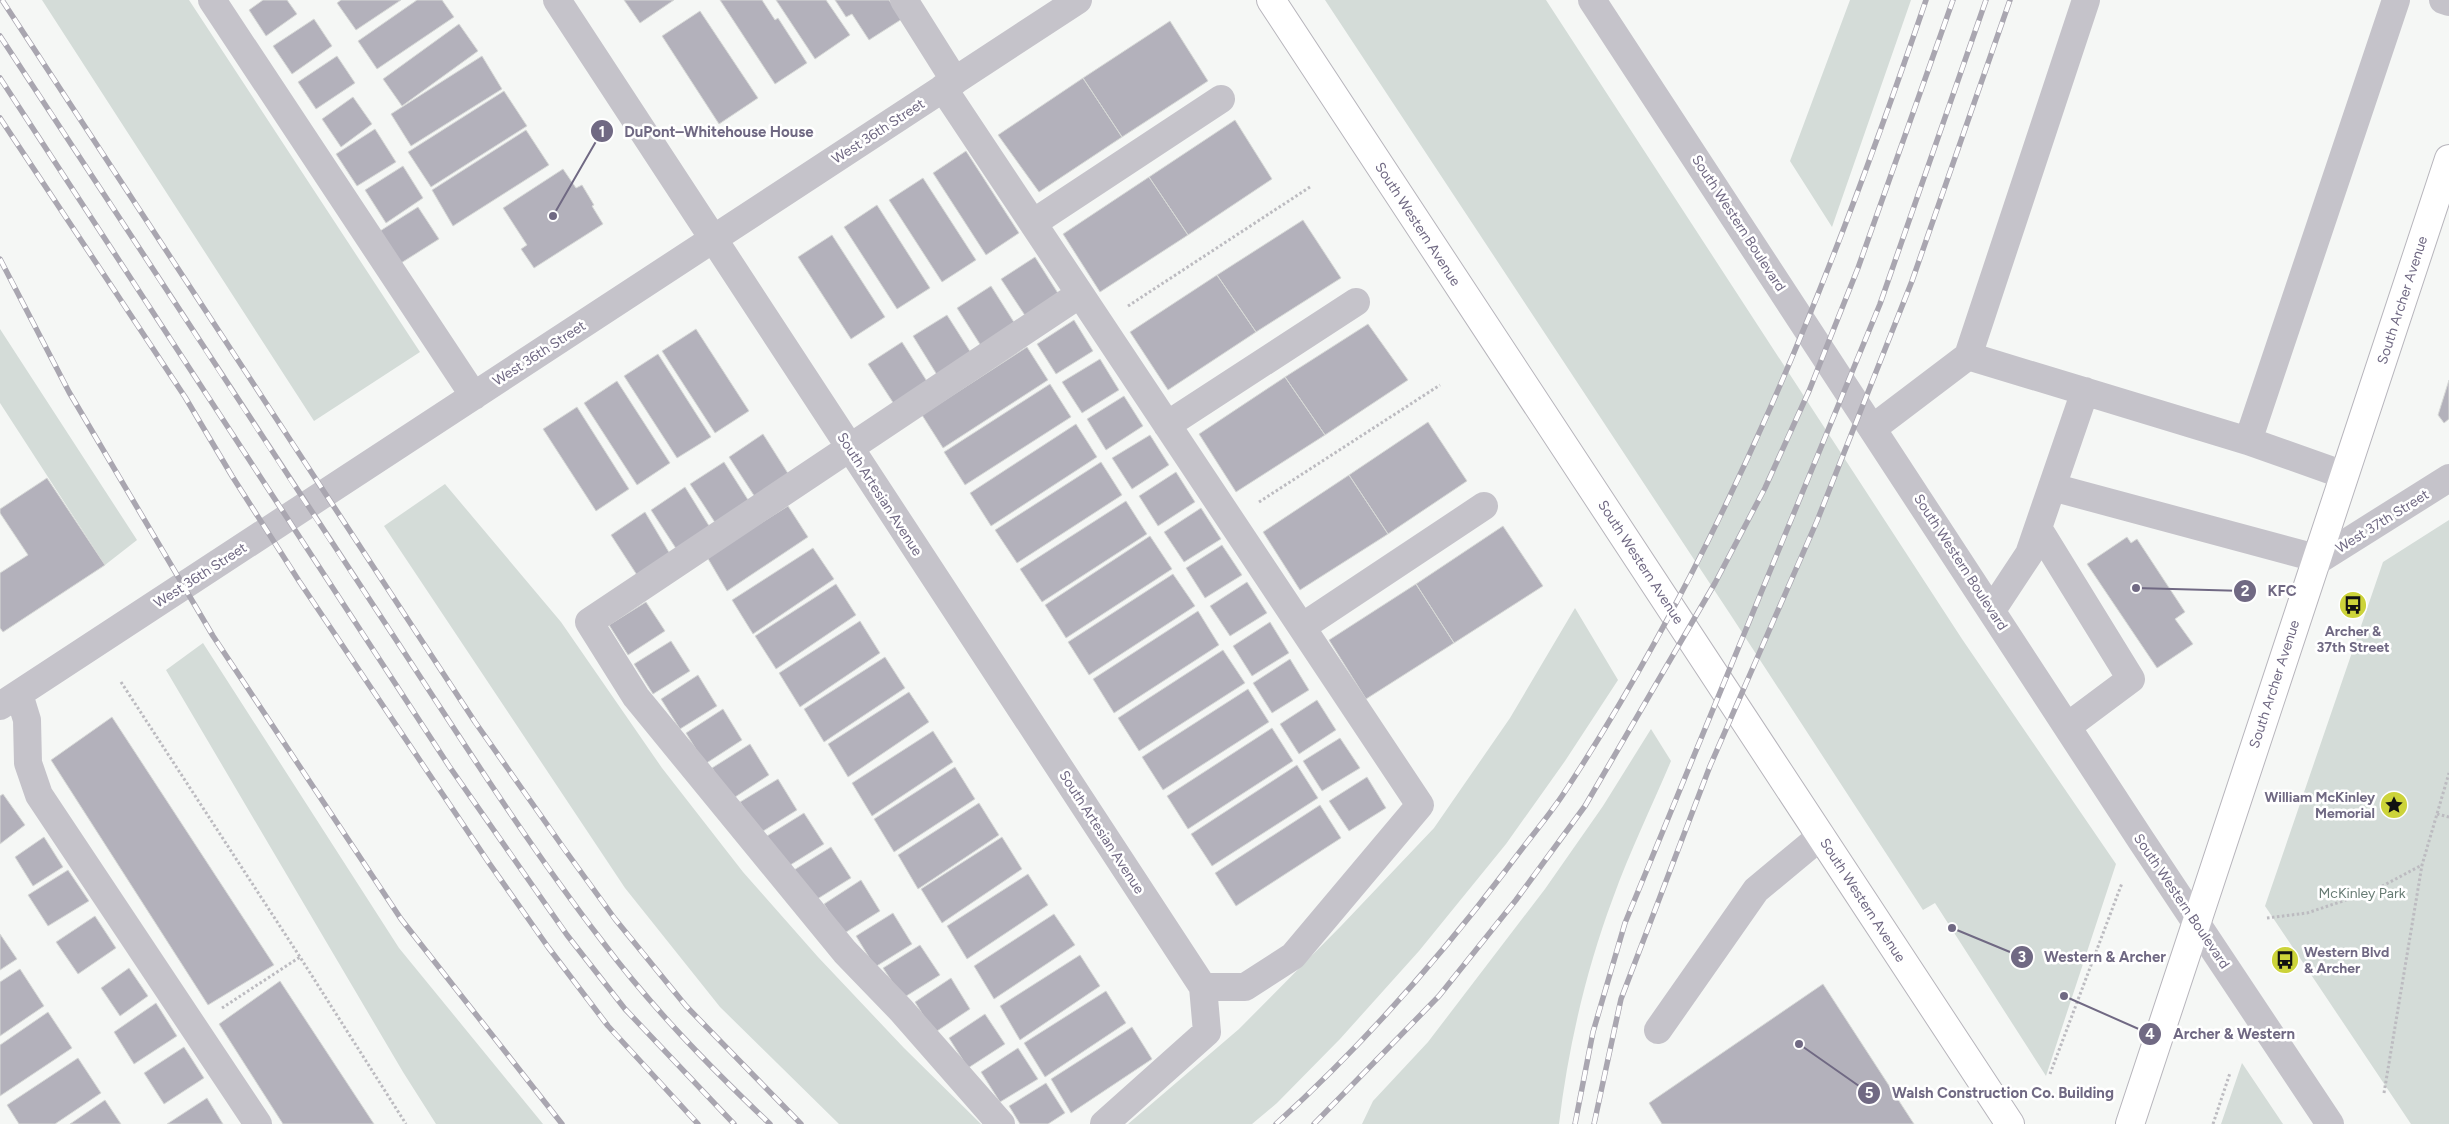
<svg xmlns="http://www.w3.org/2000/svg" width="2449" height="1124" viewBox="0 0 2449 1124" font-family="Figtree,sans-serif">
<rect width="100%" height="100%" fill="#f5f7f5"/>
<!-- green -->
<path fill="#d4dcd8" d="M42,0H189L420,352L314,421Z
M1325,0H1546L1962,639L2116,864L2046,1076L1935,903L1923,910L1732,617Z
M1850,0H1911L1832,227L1790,161Z
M0,329L137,540L105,565L0,403Z
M445,484L561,622L662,768L743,872L818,957L904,1048L981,1124H839L720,1007L625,888L384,526Z
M2449,520V1124H2411L2265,906L2383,562Z
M1575,608L1618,680L1565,761L1506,844L1419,951L1340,1039L1277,1103L1252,1124H1128L1239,1029L1341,926L1434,828L1510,718Z
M203,643L399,948L543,1124H436L403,1072L166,670Z
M1651,729L1671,761C1652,806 1630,851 1613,898C1586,970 1568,1048 1559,1124H1362L1373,1101L1428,1042L1545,889L1603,806Z
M2242,1063L2283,1124H2221Z"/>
<!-- building -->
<path fill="#b3b1bb" stroke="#d7d9d7" d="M263,0H287L297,14L266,36L249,10Z
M341,0H401L356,30L337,3Z
M417,0H442L454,17L377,69L358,41Z
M624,0H674L640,23Z
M720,0H762L775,20L778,18L807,63L775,84Z
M776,0H826L850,35L815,59Z
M835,0H889L902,19L869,40L852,14L846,17Z
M700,11L758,98L719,124L662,36Z
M314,19L332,46L292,74L273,46Z
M1170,21L1208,81L1122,137L1083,78Z
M459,24L478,51L402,106L383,79Z
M337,56L355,83L316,109L298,82Z
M482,56L502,89L411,146L391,114Z
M1083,78L1122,137L1039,192L998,135Z
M504,91L527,126L431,187L408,152Z
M353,97L372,124L341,147L322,119Z
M1235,120L1272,179L1188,235L1149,177Z
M375,129L396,162L357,186L336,154Z
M526,130L549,165L453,226L432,190Z
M966,151L1019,233L986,255L933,173Z
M403,166L423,198L386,223L365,190Z
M563,169L576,188L582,185L594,205L592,206L603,224L534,268L521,249L527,245L503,208Z
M1149,177L1188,235L1100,292L1063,234Z
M923,178L976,260L942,282L889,200Z
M877,205L930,288L897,309L844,227Z
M418,207L439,239L401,263L380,231Z
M1303,220L1341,278L1256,332L1217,275Z
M832,235L885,317L851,339L798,257Z
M1035,257L1061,298L1028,320L1001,279Z
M1217,275L1256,332L1168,390L1130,332Z
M991,286L1017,327L983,349L957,308Z
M947,315L973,356L939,378L913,336Z
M1074,320L1093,351L1056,374L1037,344Z
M1368,324L1408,380L1325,435L1285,377Z
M696,329L749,411L715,433L662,351Z
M902,342L928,383L894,404L868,364Z
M1027,347L1048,380L943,448L922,415Z
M658,354L711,437L677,458L624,376Z
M1100,359L1119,390L1082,413L1062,382Z
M1285,377L1325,435L1236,492L1199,434Z
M2449,380V419L2444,423L2438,415Z
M617,381L670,463L637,485L584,403Z
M1050,384L1071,417L965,485L944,452Z
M1124,396L1143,426L1106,450L1087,419Z
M577,407L629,489L596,511L543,429Z
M1428,422L1467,481L1388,534L1349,475Z
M1076,424L1097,457L991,526L970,493Z
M763,434L789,475L755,497L729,457Z
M1150,435L1169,465L1132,489L1112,458Z
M724,462L750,503L716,524L690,484Z
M1101,462L1122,495L1017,563L995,530Z
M1176,472L1195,502L1158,526L1139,496Z
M1349,475L1388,534L1300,590L1263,532Z
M47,478L105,565L3,632L0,628V573L28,555L0,513V509Z
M685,487L711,529L677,550L651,510Z
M1126,501L1147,534L1042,602L1020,569Z
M788,506L808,537L727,591L707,557Z
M1201,508L1221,539L1184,562L1164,532Z
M645,512L670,554L637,575L611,535Z
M1503,526L1543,586L1454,643L1416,584Z
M1150,536L1172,569L1066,638L1045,605Z
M2127,537L2131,543L2137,539L2185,612L2175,619L2193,644L2157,668L2087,564Z
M1222,545L1242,575L1205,598L1186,568Z
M813,548L834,579L753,634L732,600Z
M1173,574L1195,606L1089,675L1068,642Z
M1247,582L1267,613L1230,636L1210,606Z
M836,584L856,615L776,669L755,636Z
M1416,584L1454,643L1366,699L1329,640Z
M646,602L665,631L628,655L609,625Z
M1198,611L1219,645L1114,713L1093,679Z
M860,621L880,653L800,707L779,673Z
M1270,622L1289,653L1252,676L1233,646Z
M671,641L690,671L653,694L634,664Z
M1223,650L1245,683L1139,751L1118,718Z
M885,657L905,688L824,742L804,709Z
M1290,659L1309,690L1272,713L1253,683Z
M698,675L717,706L680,729L661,699Z
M1248,689L1269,722L1163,790L1142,757Z
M909,692L929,722L848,777L828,744Z
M1317,700L1336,730L1299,754L1280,724Z
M723,709L742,740L705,764L686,733Z
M112,717L274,965L208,1005L51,760Z
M1272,728L1293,761L1188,829L1167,796Z
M933,731L953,762L872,816L852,783Z
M1340,738L1360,768L1322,791L1303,761Z
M750,744L769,775L732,799L712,768Z
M1297,765L1318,798L1212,866L1191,834Z
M955,767L975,799L894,852L874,819Z
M1367,777L1386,808L1349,831L1329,801Z
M778,779L797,810L760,833L740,802Z
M3,794L25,825L0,844V796Z
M979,803L999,835L918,889L898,855Z
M1320,805L1341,838L1236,906L1215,873Z
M804,813L824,844L787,867L767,836Z
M44,837L63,867L33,886L15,857Z
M1002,837L1022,869L942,923L921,889Z
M831,847L851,878L814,901L794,870Z
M68,870L89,901L48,926L28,895Z
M1028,874L1048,905L967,959L947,926Z
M861,880L880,911L843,934L824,904Z
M893,913L912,944L875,967L856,936Z
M1054,914L1075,945L994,999L974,966Z
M95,916L116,948L78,974L56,942Z
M0,934L17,959L0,970Z
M920,945L940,975L903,998L883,968Z
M1080,955L1100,986L1020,1040L1000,1006Z
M129,968L148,996L120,1016L101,988Z
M20,969L44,1006L0,1036V982Z
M951,978L970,1009L934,1033L915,1002Z
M280,981L374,1124H283L219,1024Z
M1823,984L1914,1124H1662L1649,1103Z
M1106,991L1126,1023L1045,1077L1024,1043Z
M156,1003L177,1036L134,1064L114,1032Z
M48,1012L72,1048L0,1096V1045Z
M985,1014L1005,1044L968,1068L949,1038Z
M1132,1027L1152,1059L1071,1113L1051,1079Z
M184,1047L204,1078L164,1104L144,1073Z
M1018,1048L1038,1079L1000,1102L981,1072Z
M78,1058L101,1093L55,1124H19L7,1105Z
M1046,1083L1065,1113L1048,1124H1020L1009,1106Z
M207,1098L223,1124H167Z
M105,1100L121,1124H70Z"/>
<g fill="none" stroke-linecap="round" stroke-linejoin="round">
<defs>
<path id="major" d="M1271,0L2010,1124
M2130,1124L2449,159"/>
</defs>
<!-- major casing -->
<use href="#major" stroke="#b7b5bc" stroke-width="30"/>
<!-- path -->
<path stroke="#bcbbc0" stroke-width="3" stroke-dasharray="2.5 2.5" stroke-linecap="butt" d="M1128,306L1310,187
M1259,502L1440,385
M121,682L300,957
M2437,814L2449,817
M2267,918L2307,913L2373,891L2422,865
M222,1008L300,957L406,1124
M2050,1074L2122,883
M2384,1093L2422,865L2449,773
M2213,1124L2230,1073"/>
<!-- minor -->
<path stroke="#c5c3ca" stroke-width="28" d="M212,0L474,396
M557,0L1203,987L1207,1032L1104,1124
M904,0L955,81
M1592,0L2141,840L2330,1124
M2443,0L2449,2
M943,88L1420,805L1293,956L1245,987H1203
M1033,223L1221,99
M1968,356L2248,441L2344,475
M1167,425L1356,302
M1873,428L1968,356L2086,0
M2248,441L2396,0
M2052,487L2316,558
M2038,528L2131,679L2068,726
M2314,563L2449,478
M1992,610L2029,554L2085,391
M1302,627L1484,506
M19,694L27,720L28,763L39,795L258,1124
M0,706L1078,0
M1658,1030L1756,890L1821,836
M1001,1124L901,1010L845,952L636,697L589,622L1080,294"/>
<!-- major -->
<use href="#major" stroke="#fff" stroke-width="28"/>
<defs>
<path id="rail" d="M2,0L475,722L565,850L615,919L686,1006L801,1124
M0,36C128,230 254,425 383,620C454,728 523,838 602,941C652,1008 710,1067 770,1124
M0,78L449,766L567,935L625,1009L734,1124
M0,118L185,397L232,476L299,581L489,863L548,947L608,1026L698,1124
M0,259L69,392L213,636L401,919L562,1124
M1276,1124C1361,1047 1437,961 1506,870C1524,845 1545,821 1562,796C1724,551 1832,276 1926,0
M1314,1124L1439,996L1516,900L1585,806L1715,583L1765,488L1809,391L1858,268L1953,0
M1575,1124L1593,1032L1625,923L1880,304L1986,0
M1594,1124L1621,999L1710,766L1817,521L1912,281L2010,0"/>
</defs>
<!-- rail casing -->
<use href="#rail" stroke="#a9a6b0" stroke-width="5.5"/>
<!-- rail -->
<use href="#rail" stroke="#fff" stroke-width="4" stroke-dasharray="11" stroke-linecap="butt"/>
</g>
<!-- icons -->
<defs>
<symbol id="bus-disc" viewBox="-11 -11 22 22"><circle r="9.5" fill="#ccd339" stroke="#fff"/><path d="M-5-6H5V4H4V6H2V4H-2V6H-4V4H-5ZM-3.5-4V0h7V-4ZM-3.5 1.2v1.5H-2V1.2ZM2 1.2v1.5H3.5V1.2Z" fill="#111"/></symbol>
<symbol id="sight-disc" viewBox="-11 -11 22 22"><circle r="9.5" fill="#ccd339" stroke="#fff"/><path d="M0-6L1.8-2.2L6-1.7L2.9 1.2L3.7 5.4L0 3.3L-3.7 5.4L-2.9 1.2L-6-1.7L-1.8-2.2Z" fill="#111"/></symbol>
</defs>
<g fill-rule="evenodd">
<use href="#bus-disc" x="2337" y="589" width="32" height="32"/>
<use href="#sight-disc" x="2378" y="789" width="32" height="32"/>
<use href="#bus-disc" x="2269" y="944" width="32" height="32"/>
</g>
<g text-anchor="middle" stroke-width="5" stroke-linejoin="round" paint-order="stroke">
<!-- street labels -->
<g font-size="14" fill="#706983" stroke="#fff">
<text transform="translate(878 131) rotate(-33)" y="5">West 36th Street</text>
<text transform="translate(1739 223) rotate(57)" y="5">South Western Boulevard</text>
<text transform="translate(1418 224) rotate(57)" y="5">South Western Avenue</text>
<text transform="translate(2402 300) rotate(-72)" y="5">South Archer Avenue</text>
<text transform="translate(539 353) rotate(-33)" y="5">West 36th Street</text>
<text transform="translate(880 494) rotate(57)" y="5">South Artesian Avenue</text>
<text transform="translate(2382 521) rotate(-32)" y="5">West 37th Street</text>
<text transform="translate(1641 562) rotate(57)" y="5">South Western Avenue</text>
<text transform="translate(1961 562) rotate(57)" y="5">South Western Boulevard</text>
<text transform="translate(200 575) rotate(-33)" y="5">West 36th Street</text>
<text transform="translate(2274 684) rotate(-72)" y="5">South Archer Avenue</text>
<text transform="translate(1102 832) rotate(57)" y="5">South Artesian Avenue</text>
<text transform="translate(1863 900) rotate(57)" y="5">South Western Avenue</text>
<text transform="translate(2182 901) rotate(56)" y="5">South Western Boulevard</text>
</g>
<!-- poi labels -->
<g font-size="14" font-weight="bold" fill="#706983" stroke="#fff">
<text x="2353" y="636">Archer &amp;<tspan x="2353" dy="16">37th Street</tspan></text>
<text x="2375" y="802" text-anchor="end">William McKinley<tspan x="2375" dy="16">Memorial</tspan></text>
<text x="2304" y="957" text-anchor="start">Western Blvd<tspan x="2304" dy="16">&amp; Archer</tspan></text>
</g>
<!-- park labels -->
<g font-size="14" fill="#677b73" stroke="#fff">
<text x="2362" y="898">McKinley Park</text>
</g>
</g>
<!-- callouts -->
<path fill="none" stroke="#706983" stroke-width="2" d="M553 216L602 131M2136 588L2245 591M1952 928L2022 957M2064 996L2150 1034M1799 1044L1869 1093"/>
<g fill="#706983" stroke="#fff" stroke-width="2">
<circle cx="553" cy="216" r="5"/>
<circle cx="2136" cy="588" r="5"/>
<circle cx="1952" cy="928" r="5"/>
<circle cx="2064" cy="996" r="5"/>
<circle cx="1799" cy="1044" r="5"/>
<circle cx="602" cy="131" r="12"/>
<circle cx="2245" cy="591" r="12"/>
<circle cx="2022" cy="957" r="12"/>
<circle cx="2150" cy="1034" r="12"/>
<circle cx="1869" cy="1093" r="12"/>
</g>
<g font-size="15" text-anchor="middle" font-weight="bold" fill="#fff">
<text x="602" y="137">1</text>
<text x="2245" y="596">2</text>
<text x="2022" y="962">3</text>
<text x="2150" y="1039">4</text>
<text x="1869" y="1098">5</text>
</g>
<g font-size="15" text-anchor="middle" font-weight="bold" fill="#706983" stroke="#fff" stroke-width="5" stroke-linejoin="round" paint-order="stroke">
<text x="719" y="137">DuPont–Whitehouse House</text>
<text x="2282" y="596">KFC</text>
<text x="2105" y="962">Western &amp; Archer</text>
<text x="2234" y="1039">Archer &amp; Western</text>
<text x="2003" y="1098">Walsh Construction Co. Building</text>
</g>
</svg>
